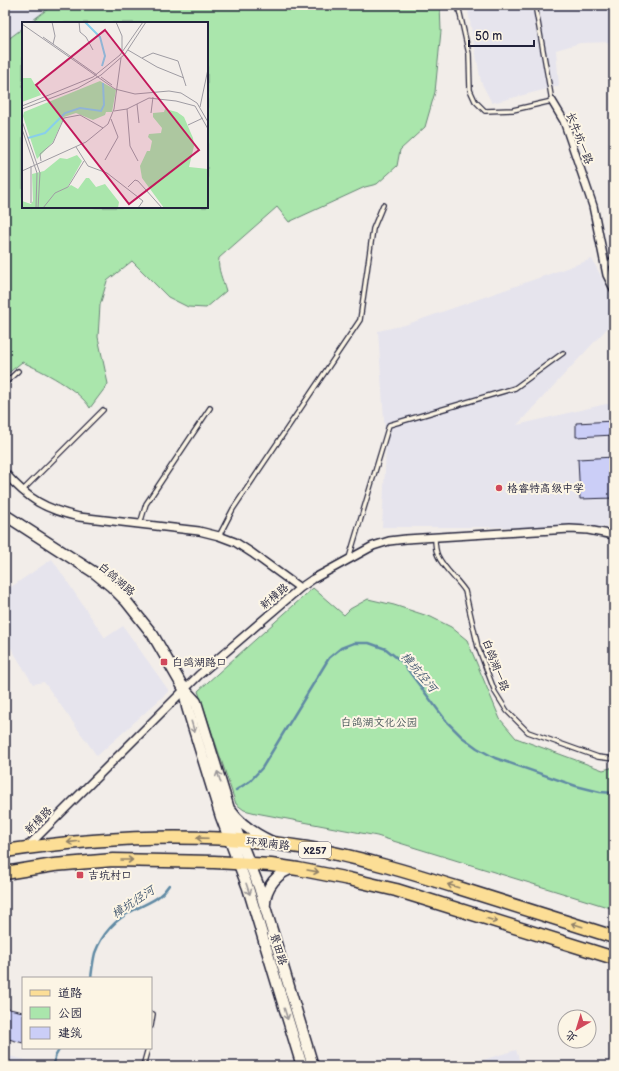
<svg xmlns="http://www.w3.org/2000/svg" width="619" height="1071" viewBox="0 0 619 1071" font-family="'Balsamiq Sans','LXGW WenKai TC',sans-serif">
<rect width="100%" height="100%" fill="#f2ede9"/>
<filter id="ink" filterUnits="userSpaceOnUse"><feTurbulence type="fractalNoise" baseFrequency=".025" numOctaves="2"/><feDisplacementMap in="SourceGraphic" scale="8" xChannelSelector="R" yChannelSelector="G"/><feConvolveMatrix kernelMatrix="1 2 1 2 8 2 1 2 1" color-interpolation-filters="sRGB"/></filter>
<g filter="url(#ink)">
<!-- built -->
<path fill="#e6e4ed" d="M5,5H53L29,23H23V28L7,40L5,43Z
M467,5H614V42L580,43L556,50L559,86L492,103L481,82Z
M592,259L614,301V321L517,425L606,404L614,405V527H382L386,449L378,331L405,325Z
M52,559L105,638L123,626L169,691L97,756L44,682L33,684L5,638V591Z
M516,1050L521,1066H463Z
M5,1055L43,1064V1066H5Z"/>
<!-- green -->
<path fill="#aae6ac" stroke="#668474" d="M53,5H440L441,31L435,92L425,127L400,150L397,166L377,184L365,187L289,222L277,207L219,258C217,269 223,280 226,291L206,308L188,307L168,297L132,261L107,281L100,305L98,337L108,384L90,408C80,390 41,370 22,362L6,375L5,373V43L7,40L23,28V207H207V23H29Z
M313,588L344,615L350,609L368,599L394,605L431,617L451,627L467,640L500,719L516,738L603,770L614,767V909L377,836L256,813L244,810L236,804L198,691Z"/>
<g fill="none" stroke-linecap="round" stroke-linejoin="round">
<!-- stream -->
<path stroke="#608aa4" stroke-width="2.5" d="M236,790L250,781L262,768L329,658L341,648L354,643H369L386,649L402,662L447,722L462,737L477,748L495,758L576,786L600,792L614,793
M91,978C92,970 93,961 95,953C102,934 116,919 134,910C149,902 159,900 169,885
M54,1066L55,1057L60,1048"/>
</g>
<!-- building -->
<path fill="#cbcef7" stroke="#22223b" d="M614,421V435L576,437V423Z
M614,457V498L580,499L578,459Z
M5,1008L23,1012V1043L5,1038Z"/>
<g fill="none" stroke-linecap="round" stroke-linejoin="round">
<defs>
<path id="lane" d="M458,5L469,54L470,90L475,101L485,111L513,110L552,101L535,5
M606,268L614,256
M5,383L18,371
M23,490L103,410
M140,524L146,504L210,408
M219,536L233,509L360,320L373,229L383,205
M435,537C435,543 435,550 438,556C444,569 457,579 465,591L478,647L495,692L507,711L528,732L598,757L614,759
M349,558L389,425L515,388L563,353
M151,1026L153,1014
M143,1066L148,1048"/>
<path id="street" d="M552,101L564,121L593,206L607,275L614,289
M5,473C29,500 45,509 79,517L199,531L219,536L235,542L252,553L300,588
M26,848L199,675L300,588L313,579L373,546L389,541L406,539L570,529L588,530L614,535"/>
<path id="secondary" d="M5,515L95,573L111,586L126,601L153,635L184,689L196,702L233,822L259,887L313,1066
M184,689L187,707L221,817L248,888L302,1066
M231,811C240,824 257,835 272,842
M265,904C265,887 278,872 294,868"/>
<path id="primary" d="M5,851C105,836 207,831 307,848C360,857 411,873 462,889C512,905 563,921 614,937
M5,873L54,865L113,860L214,862L271,865L298,869L349,879L396,890L614,958"/>
</defs>
<!-- lane casing -->
<use href="#lane" stroke="#22223b" stroke-width="6"/>
<!-- street casing -->
<use href="#street" stroke="#22223b" stroke-width="10"/>
<!-- secondary casing -->
<use href="#secondary" stroke="#22223b" stroke-width="13"/>
<!-- primary casing -->
<use href="#primary" stroke="#22223b" stroke-width="15"/>
<!-- lane -->
<use href="#lane" stroke="#fcf5e5" stroke-width="3.5"/>
<!-- street -->
<use href="#street" stroke="#fcf5e5" stroke-width="7"/>
<!-- secondary -->
<use href="#secondary" stroke="#fcf5e5" stroke-width="10"/>
<!-- primary -->
<use href="#primary" stroke="#fcde96" stroke-width="12"/>
</g>
<!-- one-way arrows -->
<defs><path id="oneway-shaft" d="M-6 0H5M1.5-3L5.5 0L1.5 3" fill="none" stroke-width="1.6" stroke-linecap="round" stroke-linejoin="round"/></defs>
<g stroke="#9a9698">
<use href="#oneway-shaft" transform="translate(193 727) rotate(73)"/>
<use href="#oneway-shaft" transform="translate(219 777) rotate(-107)"/>
<use href="#oneway-shaft" transform="translate(248 889) rotate(71)"/>
<use href="#oneway-shaft" transform="translate(286 1014) rotate(73)"/>
</g>
<g stroke="#8f8068">
<use href="#oneway-shaft" transform="translate(202 838) rotate(-178)"/>
<use href="#oneway-shaft" transform="translate(73 842) rotate(173)"/>
<use href="#oneway-shaft" transform="translate(127 860)"/>
<use href="#oneway-shaft" transform="translate(313 871) rotate(10)"/>
<use href="#oneway-shaft" transform="translate(453 886) rotate(-163)"/>
<use href="#oneway-shaft" transform="translate(492 920) rotate(17)"/>
<use href="#oneway-shaft" transform="translate(577 925) rotate(-163)"/>
</g>
</g>
<!-- markers -->
<g fill="#d1495b" stroke="#fcf5e5" stroke-width="1.5">
<circle cx="499" cy="488" r="4"/>
<rect x="160" y="658" width="8" height="8" rx="2"/>
<rect x="76" y="871" width="8" height="8" rx="2"/>
</g>
<g text-anchor="middle" stroke-width="4" stroke-linejoin="round" paint-order="stroke">
<!-- shield labels -->
<rect fill="#fcf5e5" stroke="#63616e" stroke-width="1" x="299" y="842" width="32" height="16" rx="3"/>
<g font-size="10" font-weight="bold" fill="#22223b">
<text x="315" y="854">X257</text>
</g>
<!-- street labels -->
<g font-size="11" fill="#22223b" stroke="#fcf5e5">
<text transform="translate(580 138) rotate(69)" y="4">长牛坑一路</text>
<text transform="translate(117 579) rotate(41)" y="4">白鸽湖路</text>
<text transform="translate(274 596) rotate(-40)" y="4">新樟路</text>
<text transform="translate(496 665) rotate(69)" y="4">白鸽湖一路</text>
<text transform="translate(38 820) rotate(-45)" y="4">新樟路</text>
<text transform="translate(268 843) rotate(6)" y="4">环观南路</text>
<text transform="translate(279 949) rotate(73)" y="4">景田路</text>
</g>
<!-- poi labels -->
<g font-size="11" fill="#22223b" stroke="#fcf5e5" text-anchor="start">
<text x="507" y="492">格睿特高级中学</text>
<text x="172" y="666">白鸽湖路口</text>
<text x="88" y="879">吉坑村口</text>
</g>
<!-- park labels -->
<g font-size="11" fill="#445357" stroke="#fcf5e5">
<text x="379" y="726">白鸽湖文化公园</text>
</g>
<!-- water labels -->
<g font-size="12" font-style="italic" fill="#415670" stroke="#fcf5e5">
<text transform="translate(419 672) rotate(50)" y="4">樟坑径河</text>
<text transform="translate(133 902) rotate(-33)" y="4">樟坑径河</text>
</g>
</g>
<!-- overview -->
<g transform="translate(22 22)">
<rect width="186" height="186" fill="#f2ede9"/>
<path d="M0,56H9L19,73L0,80ZM78,59L94,68L90,90H84L83,93L71,98L54,91L42,95L31,120L15,137L1,94L2,90ZM143,87L155,90L162,95L171,116L172,124L167,145L186,147V186H142L120,156L118,144L125,129H128L130,119L126,115L127,112L139,111L140,106L131,95V91L142,90ZM55,133L60,139L45,166L49,163L56,167L64,156H67L74,165L83,162L97,180L96,186H0V179L9,182L11,179L10,152L22,149L38,136L45,137Z" fill="#aae6ac"/>
<path fill="none" stroke="#89cfea" stroke-width="2" d="M63,0L78,15L83,34L80,44M6,116L23,111L43,91L58,86L79,89L82,83L81,61"/>
<path fill="none" stroke="#9f9ca3" stroke-width="1" d="M30,0L33,14L31,22M57,0L58,10L64,15L71,28M94,0L100,14V29M0,2L93,67L113,72L147,69L159,71L175,81L186,100M21,15L75,53M106,28L135,45L162,56M120,36L131,31L156,39L164,64M79,55L90,63M115,82L117,101M0,84L71,55L98,33L121,0M178,85L186,47M0,87L56,66L79,53L103,32L124,0M105,87L108,124L116,139M92,89L105,87L127,76L154,79L173,84L186,107M129,91L131,75M0,99L18,151L16,186M166,103L181,96M0,107L15,151L14,186M54,125L66,144L85,151L121,179L116,186M83,138L96,115L89,97M19,139L18,132L31,121L42,96L58,93L81,106M0,149L64,120L86,102L92,87L99,36M106,165L113,158L116,159L140,186M9,181V144M21,186L33,171L46,165L62,139"/>
<path fill="#c2185b" fill-opacity="0.15" stroke="#c2185b" stroke-width="2" d="M83,8L177,128L107,182L14,63Z"/>
<rect width="186" height="186" fill="none" stroke="#22223b" stroke-width="2"/>
</g>
<!-- margin -->
<rect width="619" height="1071" fill="none" stroke="#fcf5e5" stroke-width="20"/>
<rect x="10" y="10" width="599" height="1051" fill="none" stroke="#22223b" stroke-width="1.5" filter="url(#ink)"/>
<!-- legend -->
<rect x="22" y="977" width="130" height="72" fill="#fcf5e5" stroke="#a5a1a1"/>
<rect x="30" y="990" width="20" height="6" fill="#fcde96" stroke="#a5a1a1"/>
<text x="58" y="997" font-size="12" fill="#22223b">道路</text>
<rect x="30" y="1007" width="20" height="12" fill="#aae6ac" stroke="#a5a1a1"/>
<text x="58" y="1017" font-size="12" fill="#22223b">公园</text>
<rect x="30" y="1027" width="20" height="12" fill="#cbcef7" stroke="#a5a1a1"/>
<text x="58" y="1037" font-size="12" fill="#22223b">建筑</text>
<!-- north arrow -->
<g transform="translate(577 1029) rotate(218)"><circle r="19" fill="#fcf5e5" stroke="#a5a1a1"/>
<path d="M0-3L7 15L0 10L-7 15Z" fill="#d1495b"/>
<text y="-6" font-size="11" font-weight="bold" text-anchor="middle" fill="#22223b">北</text>
</g>
<!-- scale -->
<path d="M469 40v6h65v-6" fill="none" stroke="#22223b" stroke-width="2"/>
<text x="475" y="40" font-size="12" fill="#22223b" stroke="#fcf5e5" stroke-width="3" paint-order="stroke">50 m</text>
</svg>
